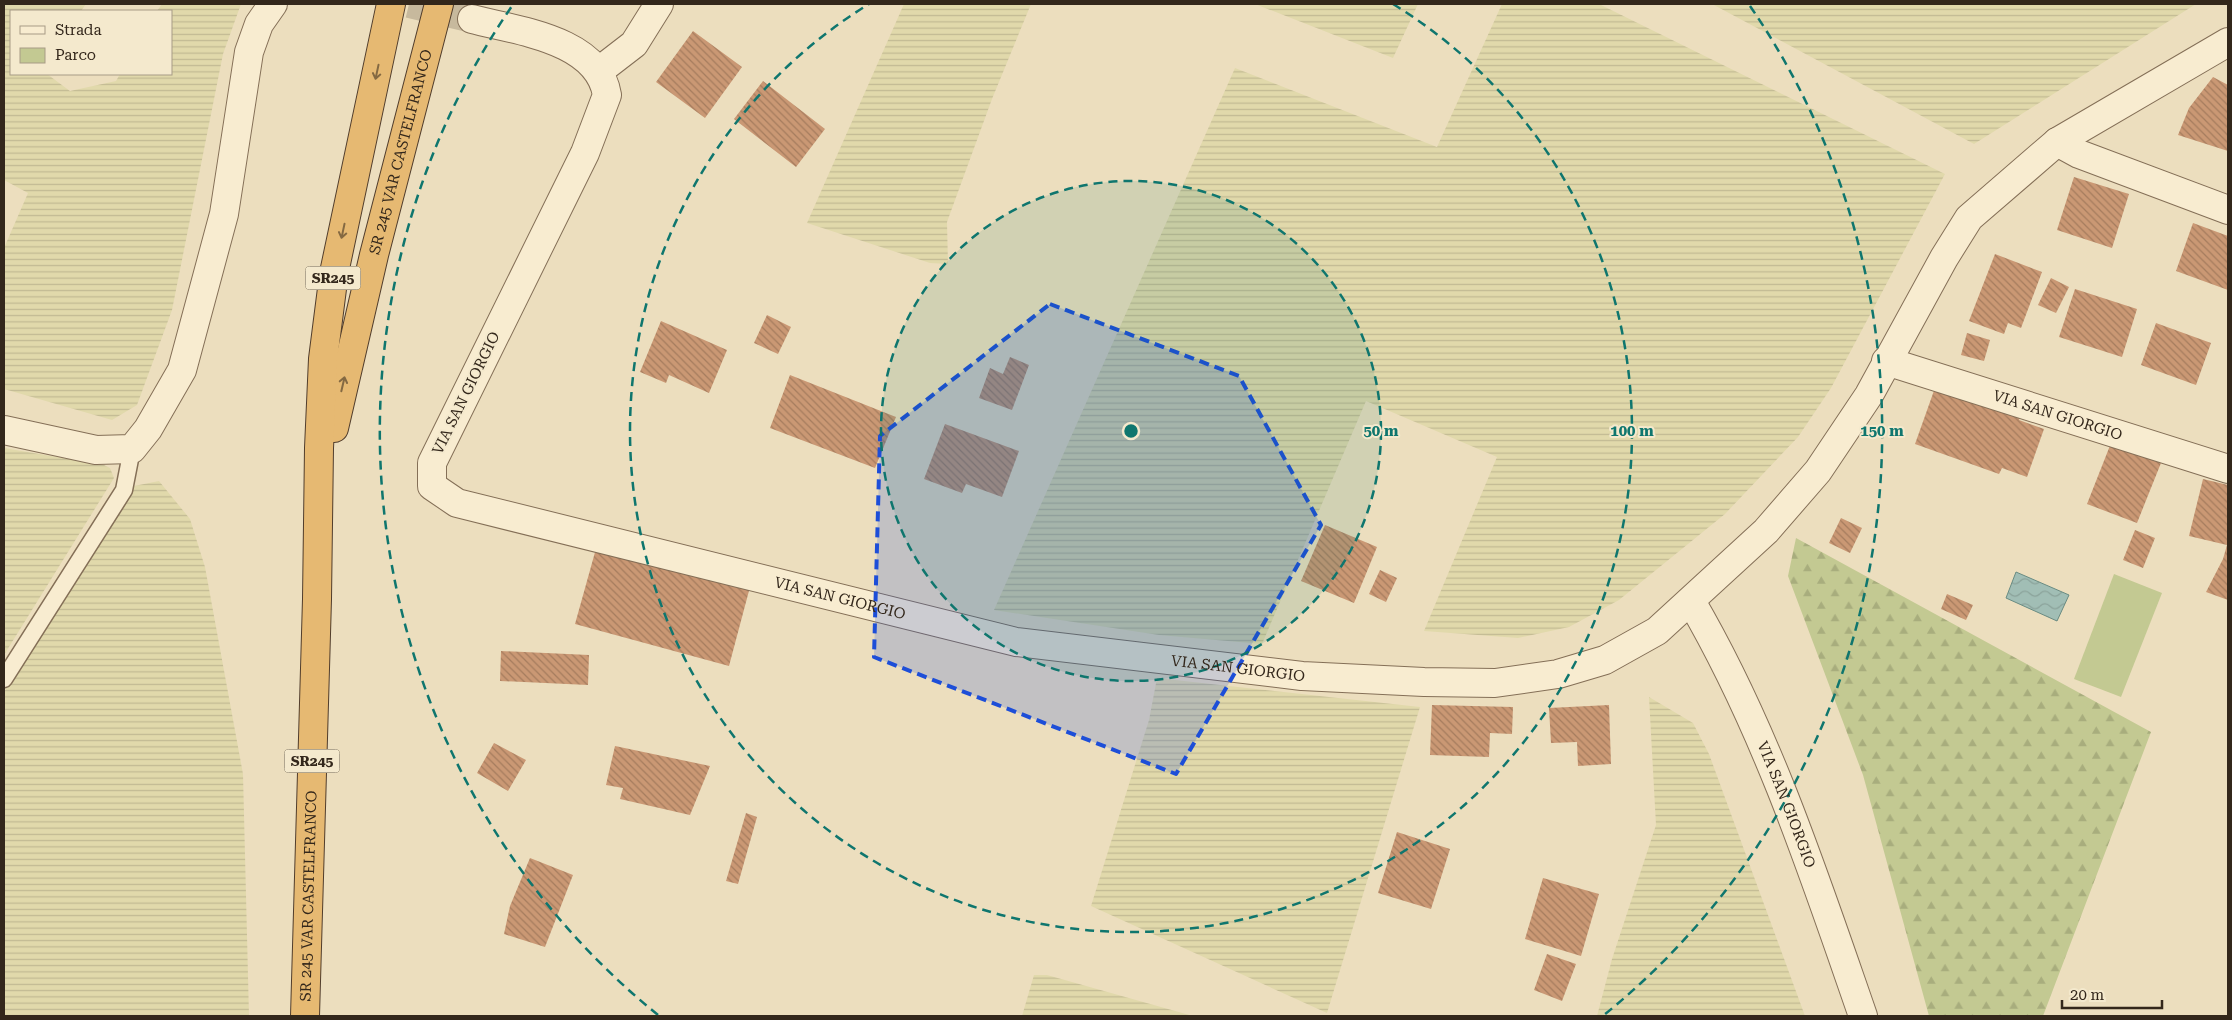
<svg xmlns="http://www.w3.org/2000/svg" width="2232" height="1020" viewBox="0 0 2232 1020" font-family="'Roboto Serif',serif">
<defs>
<pattern id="farmland-rules" width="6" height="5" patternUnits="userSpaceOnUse" patternTransform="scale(1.25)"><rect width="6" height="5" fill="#e1d9ab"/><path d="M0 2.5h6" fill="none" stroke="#c2ba93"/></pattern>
<pattern id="forest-firs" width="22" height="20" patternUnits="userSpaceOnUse" patternTransform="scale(1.25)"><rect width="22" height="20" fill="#c3c992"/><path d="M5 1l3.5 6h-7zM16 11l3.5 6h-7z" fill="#a8ad7d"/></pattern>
<pattern id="water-waves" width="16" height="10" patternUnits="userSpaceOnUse" patternTransform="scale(1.25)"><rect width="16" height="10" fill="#a1beb5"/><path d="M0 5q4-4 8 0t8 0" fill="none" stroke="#8ba39b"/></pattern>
<pattern id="building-back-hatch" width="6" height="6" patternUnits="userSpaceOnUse" patternTransform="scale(1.25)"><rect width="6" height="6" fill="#ca9874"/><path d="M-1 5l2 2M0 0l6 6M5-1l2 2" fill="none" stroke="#a57c5e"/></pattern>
</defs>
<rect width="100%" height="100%" fill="#ecdebe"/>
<!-- farmland -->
<path fill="url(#farmland-rules)" d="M4,4H86L81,11H11V74H47L70,91L116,81L120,74H171V11H157L162,4H241L223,54L172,310L137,405L112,420L4,389V248L28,193L4,180Z
M904,4H1031L992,99L947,222L948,264L930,263L807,223Z
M1255,4H1418L1393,58Z
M1502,4H1599L1945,174L1831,388L1798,437L1725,514L1619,600L1569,627L1518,638L1424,631L1497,457L1366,401L1262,644L1159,635L994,610L1235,68L1437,147Z
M1712,4H2196L1974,144Z
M4,448L104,465L110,468L114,478L4,655Z
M159,481L190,519L205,567L243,774L249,1016H4V692L134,486Z
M1157,678L1420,707L1327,1013L1091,906L1149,720Z
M1649,697L1693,723L1709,754L1805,1016H1597L1612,959L1656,825Z
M1034,975H1047L1193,1016H1022Z"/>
<!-- green -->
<path fill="#c3c992" d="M2114,574L2162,593L2121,697L2074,679Z"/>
<!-- forest -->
<path fill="url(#forest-firs)" d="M1796,538L2151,732L2043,1016H1929L1863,775L1788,576Z"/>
<!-- water -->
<path fill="url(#water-waves)" stroke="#698b82" d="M2016,572L2069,595L2057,621L2006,598Z"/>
<!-- building -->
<path fill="url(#building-back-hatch)" d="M693,31L742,67L705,118L656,82Z
M2213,77L2228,85V151L2178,135L2189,108Z
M763,81L825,129L796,167L734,119Z
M2074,177L2129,194L2112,248L2057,230Z
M2193,223L2228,236V290L2176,271Z
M1995,254L2042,272L2021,328L2008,323L2004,334L1969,321Z
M2051,278L2069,287L2056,313L2038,305Z
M2075,289L2137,309L2122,357L2059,337Z
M767,315L791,327L778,354L754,343Z
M661,321L727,350L709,393L669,375L666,383L640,372Z
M2156,323L2211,343L2196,385L2141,365Z
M1967,333L1990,340L1984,361L1961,355Z
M1010,357L1029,365L1012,410L979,398L990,368L1003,374Z
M790,375L896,417L875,468L770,428Z
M1936,385L2021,415L2019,420L2044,429L2027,477L2002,468L1999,474L1915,444Z
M945,424L1019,451L1002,497L966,484L962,493L924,479Z
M2111,443L2161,463L2137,523L2087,504Z
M2203,479L2228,485V600L2206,592L2223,559L2227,545L2189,536Z
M1841,518L1862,528L1850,553L1829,543Z
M1325,525L1377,547L1354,603L1301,581Z
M2135,530L2155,538L2143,568L2123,560Z
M597,545L750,587L729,666L575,624Z
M1380,570L1397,578L1386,602L1369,594Z
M1947,594L1973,605L1966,620L1941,609Z
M501,651L589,655L588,685L500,681Z
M1432,705L1513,707L1512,734L1490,733L1489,757L1430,755Z
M1609,705L1611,764L1578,766L1577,742L1551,743L1549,708Z
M494,743L526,760L508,791L477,773Z
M615,746L710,766L690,815L620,799L623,788L606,785Z
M746,813L757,817L738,884L726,881Z
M1397,832L1450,849L1431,909L1378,893Z
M530,858L573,875L545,947L504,934L510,906Z
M1543,878L1599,894L1581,956L1525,939Z
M1547,954L1576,964L1562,1001L1534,990Z"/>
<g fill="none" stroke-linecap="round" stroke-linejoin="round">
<!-- tertiary-tunnel -->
<path stroke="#c7b99d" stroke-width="28" stroke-dasharray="28 14" stroke-linecap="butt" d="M409,4L472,19"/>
<defs>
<path id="service" d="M4,679L124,490L132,449"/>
<g id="minor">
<path d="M599,71L634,44L659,4"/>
<path d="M2057,142L2079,154L2228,210"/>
<path id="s1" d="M1886,361L2228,469"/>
</g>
<g id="tertiary">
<path id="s2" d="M472,19C517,31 598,39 607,95L585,153L432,463V486L457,503L1016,642L1302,676L1424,682L1495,683L1558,674L1605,660L1657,631L1766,531L1818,471L1869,395L1944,258L1969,218L2057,142L2228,42"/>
<path d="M4,430L96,450L132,449L148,429L182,370L224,214L249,52L259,24L273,4"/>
<path id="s3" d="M1691,601C1767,731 1814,875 1863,1016"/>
</g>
<g id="trunk">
<path id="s4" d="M334,428L374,255L439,4"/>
<path id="s5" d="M305,1016L317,599L319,448L323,359L334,273L391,4"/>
</g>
</defs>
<!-- service casing -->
<use href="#service" stroke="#846f57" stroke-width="19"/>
<!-- minor casing -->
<use href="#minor" stroke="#846f57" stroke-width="30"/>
<!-- tertiary casing -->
<use href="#tertiary" stroke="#846f57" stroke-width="30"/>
<!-- trunk casing -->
<use href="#trunk" stroke="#513d2c" stroke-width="30"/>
<!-- service -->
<use href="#service" stroke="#f8ecd0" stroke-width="16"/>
<!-- minor -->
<use href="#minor" stroke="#f8ecd0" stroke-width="28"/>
<!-- tertiary -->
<use href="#tertiary" stroke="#f8ecd0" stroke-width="28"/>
<!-- trunk -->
<use href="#trunk" stroke="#e6b972" stroke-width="28"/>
</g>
<!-- one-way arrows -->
<defs><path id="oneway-shaft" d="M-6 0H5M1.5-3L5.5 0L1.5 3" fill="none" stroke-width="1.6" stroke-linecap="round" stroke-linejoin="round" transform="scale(1.25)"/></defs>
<g stroke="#846942">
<use href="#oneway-shaft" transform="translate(377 72) rotate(102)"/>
<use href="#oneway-shaft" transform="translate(343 231) rotate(102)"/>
<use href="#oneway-shaft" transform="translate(343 384) rotate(-77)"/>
</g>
<!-- marked area -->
<path fill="#1d4ed8" fill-opacity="0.2" stroke="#1d4ed8" stroke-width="4" stroke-dasharray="10 6" stroke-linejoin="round" d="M1050,304L1239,376L1321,525L1176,774L874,657L880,436Z"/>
<!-- distance rings -->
<circle cx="1131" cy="431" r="250" fill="#0f766e" fill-opacity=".12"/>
<g fill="none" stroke="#0f766e" stroke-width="2.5" stroke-dasharray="9 6">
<circle cx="1131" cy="431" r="250"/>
<path d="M1393 4A501 501 0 1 1 869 4"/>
<path d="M658 1015A751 751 0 0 1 512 6M1750 6A751 751 0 0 1 1604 1015"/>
</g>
<g text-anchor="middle" stroke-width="4" stroke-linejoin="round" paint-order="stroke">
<!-- shield labels -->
<g fill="#f4e9cd" stroke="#6d6150" stroke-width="1">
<rect x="305.5" y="266.5" width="55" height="23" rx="4"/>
<rect x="284.5" y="749.5" width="55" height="23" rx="4"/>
</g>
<g font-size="14" font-weight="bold" fill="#33271b">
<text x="333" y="283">SR245</text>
<text x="312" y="766">SR245</text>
</g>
<!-- street labels -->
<g font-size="15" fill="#33271b" stroke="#f4e9cd">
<text dy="5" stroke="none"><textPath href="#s4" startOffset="284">SR 245 VAR CASTELFRANCO</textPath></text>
<text transform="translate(466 393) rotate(-64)" y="5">VIA SAN GIORGIO</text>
<text dy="5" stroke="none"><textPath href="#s1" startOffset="180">VIA SAN GIORGIO</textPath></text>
<text dy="5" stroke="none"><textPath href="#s2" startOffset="1020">VIA SAN GIORGIO</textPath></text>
<text dy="5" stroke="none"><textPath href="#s2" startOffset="1425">VIA SAN GIORGIO</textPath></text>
<text dy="5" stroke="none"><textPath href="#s3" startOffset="225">VIA SAN GIORGIO</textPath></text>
<text dy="5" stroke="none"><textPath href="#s5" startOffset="120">SR 245 VAR CASTELFRANCO</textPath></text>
</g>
</g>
<circle cx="1131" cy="431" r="8" fill="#0f766e" stroke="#f4e9cd" stroke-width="2.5"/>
<g font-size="15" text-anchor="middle" font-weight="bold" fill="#0f766e" stroke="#f4e9cd" stroke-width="4" stroke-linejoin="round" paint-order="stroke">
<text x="1381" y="436">50 m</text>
<text x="1632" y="436">100 m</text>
<text x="1882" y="436">150 m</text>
</g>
<!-- border -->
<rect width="2232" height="1020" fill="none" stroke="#33271b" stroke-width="10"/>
<!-- legend -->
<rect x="10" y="10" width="162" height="65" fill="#f4e9cd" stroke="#a79b86"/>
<rect x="20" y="26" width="25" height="8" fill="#f8ecd0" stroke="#a79b86"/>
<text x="55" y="35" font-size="15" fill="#33271b">Strada</text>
<rect x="20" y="48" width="25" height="15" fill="#c3c992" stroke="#a79b86"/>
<text x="55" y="60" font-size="15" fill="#33271b">Parco</text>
<!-- scale -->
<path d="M2062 1000v8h100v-8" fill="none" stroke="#33271b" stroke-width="2.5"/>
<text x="2070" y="1000" font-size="15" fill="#33271b" stroke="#f4e9cd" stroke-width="4" paint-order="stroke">20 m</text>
</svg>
